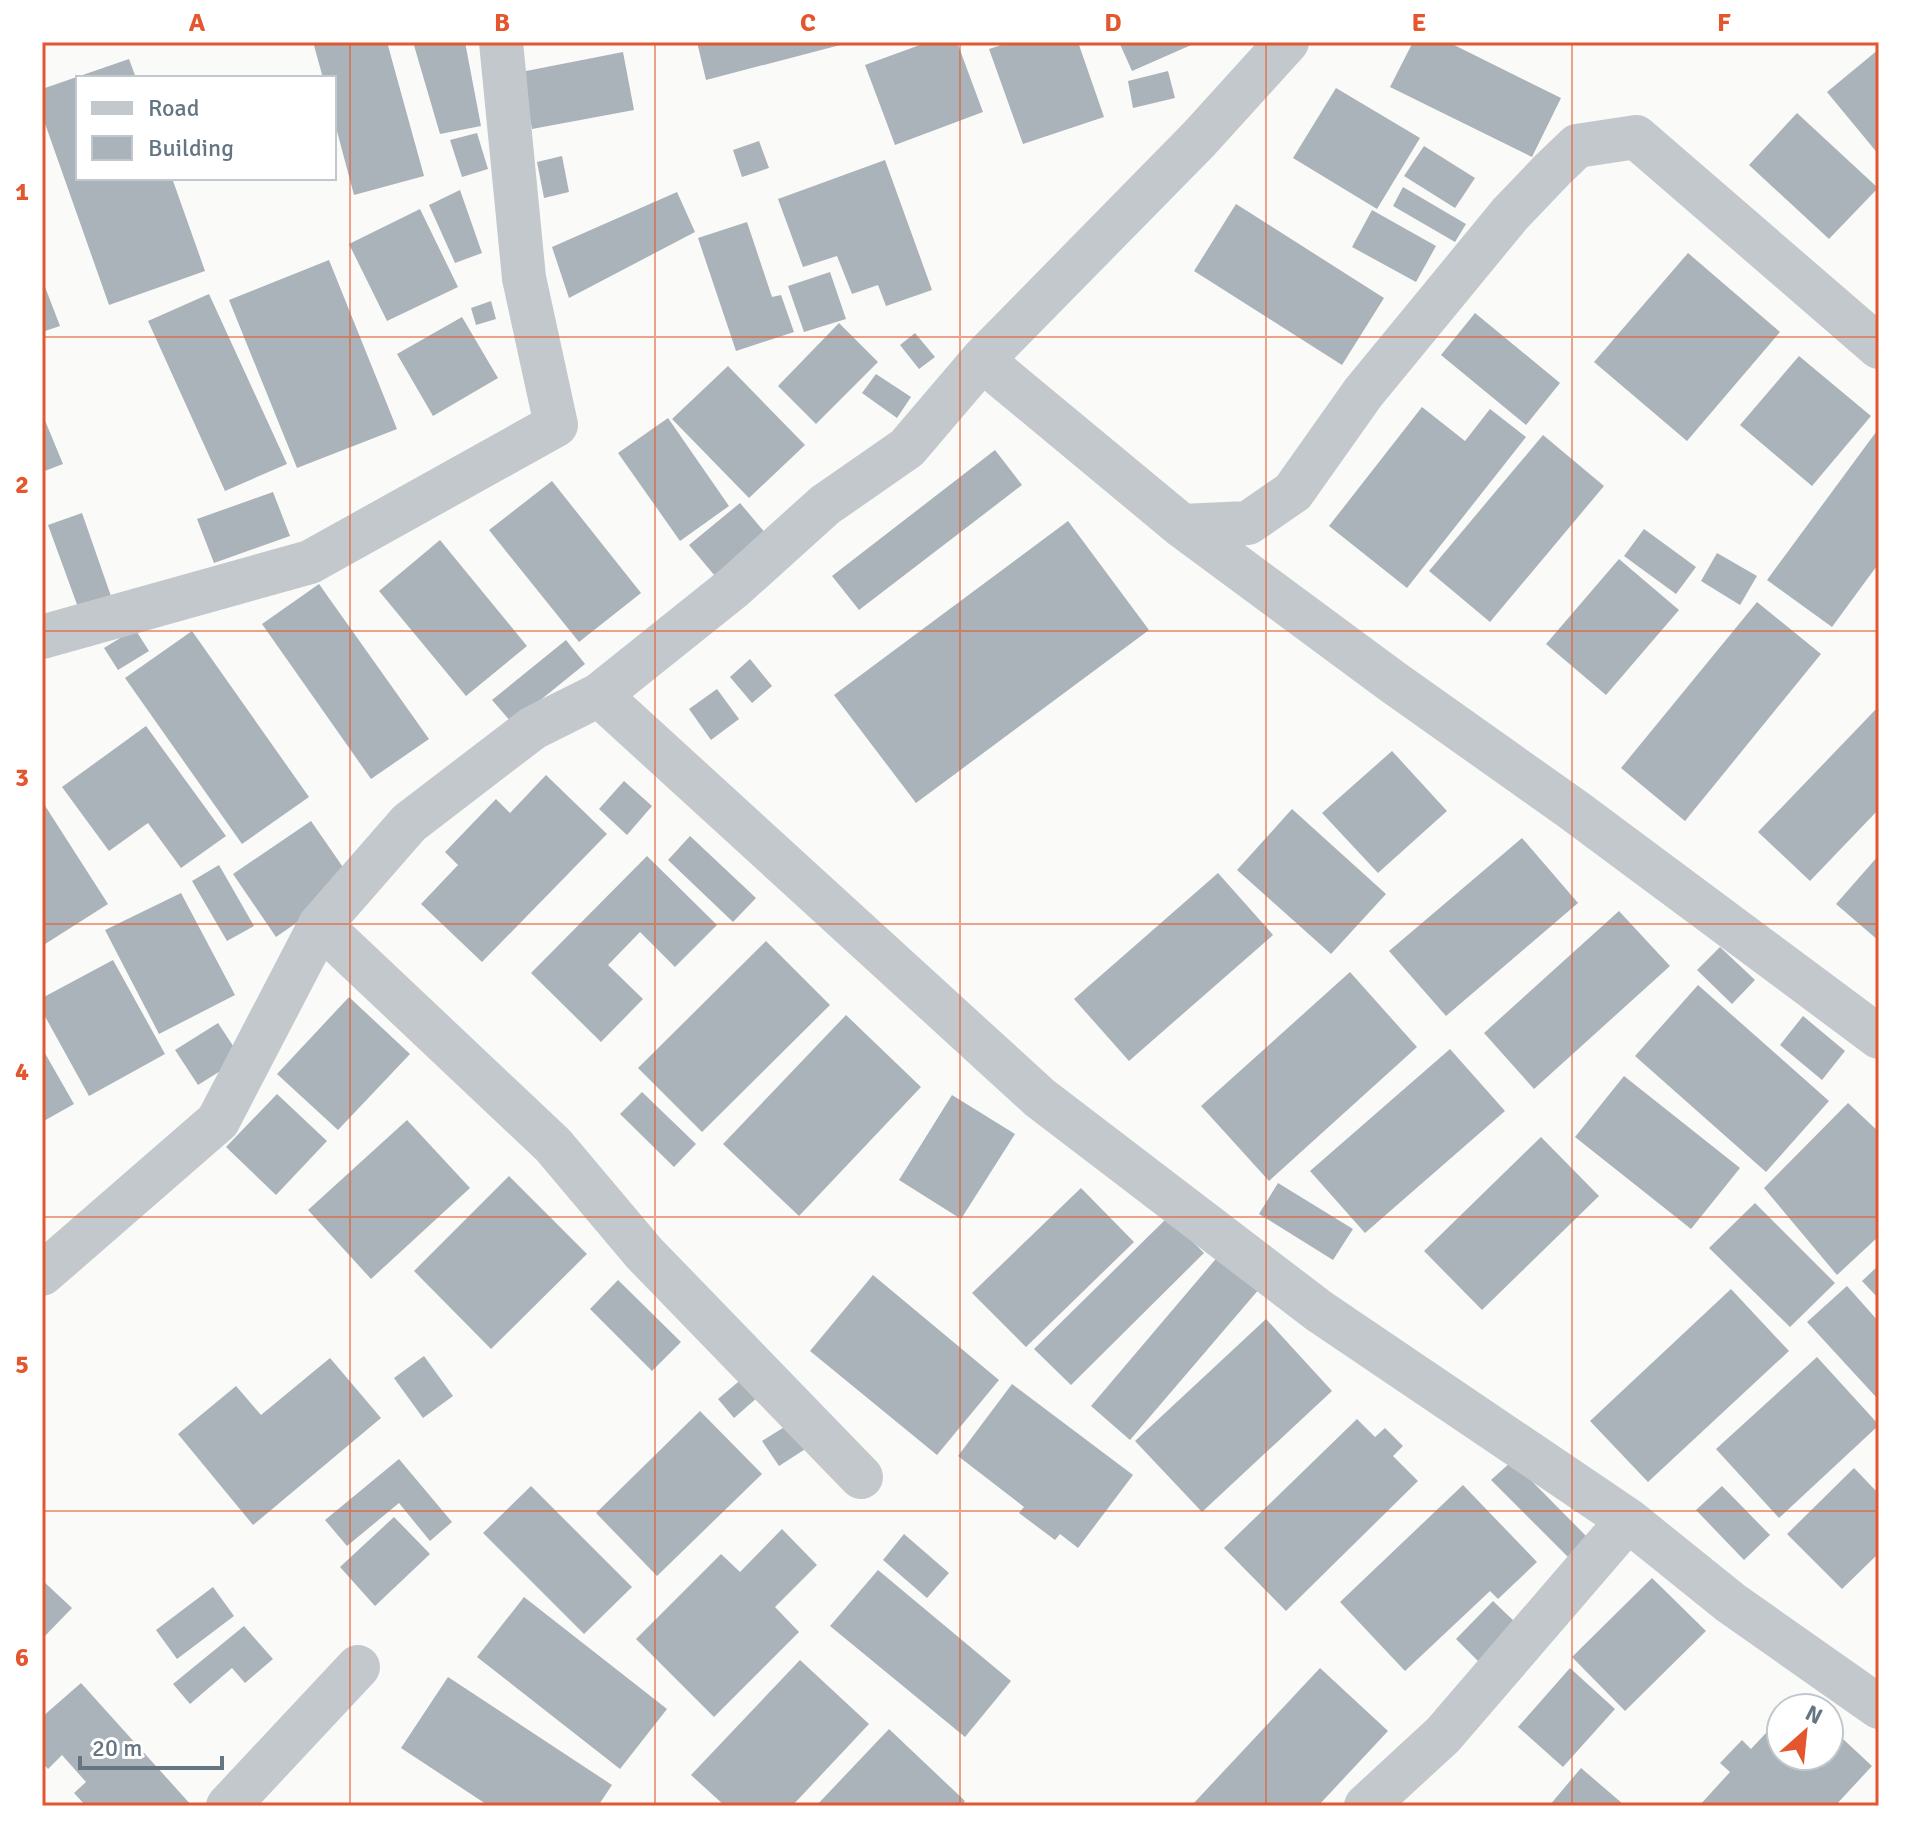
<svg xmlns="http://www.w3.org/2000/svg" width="1921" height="1848" viewBox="0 0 1921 1848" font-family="Signika,sans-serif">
<rect width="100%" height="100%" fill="#fafaf8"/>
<!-- building -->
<path fill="#aab3b9" d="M313,42H387L424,176L354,195L334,120V78H323Z
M413,42H465L481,126L440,134Z
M697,42H843L844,44L706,80Z
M928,42H957L983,112L895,145L865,65Z
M1011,42H1078L1104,117L1023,144L989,49Z
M1119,42H1198L1132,71Z
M1413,42H1448L1561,98L1532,157L1390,87Z
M1879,49V155L1827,92Z
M623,52L634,110L532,129L521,72Z
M129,59L136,78H78V178H172L205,271L109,305L42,115V89Z
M1168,71L1175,98L1133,108L1128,81Z
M1336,88L1420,138L1377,209L1293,158Z
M1797,113L1878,188L1829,239L1749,165Z
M477,133L488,169L462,177L450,140Z
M759,141L769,168L742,177L733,150Z
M1424,146L1475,178L1455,208L1404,176Z
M562,156L569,192L544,198L537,162Z
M885,160L932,290L886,306L878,285L852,294L837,256L803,267L778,199Z
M1403,187L1466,224L1455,242L1393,206Z
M460,190L482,253L455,263L429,205Z
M677,192L695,232L569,298L552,247Z
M1236,204L1384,298L1342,365L1194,271Z
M420,209L458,287L387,321L349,244Z
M1372,210L1436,246L1416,282L1352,247Z
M747,222L772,297L781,295L794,332L736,351L698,238Z
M1688,253L1780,332L1687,441L1594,362Z
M329,260L397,429L297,468L229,300Z
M830,272L846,319L804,332L788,286Z
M42,279L60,326L42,332Z
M209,294L287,464L225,491L148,321Z
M491,301L496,319L476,325L471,308Z
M1475,313L1560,383L1526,425L1441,355Z
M462,317L498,378L433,416L397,354Z
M839,323L878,362L816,424L778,386Z
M915,333L935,357L919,369L900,345Z
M1799,356L1871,416L1812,486L1740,425Z
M728,366L805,445L749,498L672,419Z
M876,374L911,397L897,418L862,393Z
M1422,407L1465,441L1490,409L1526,437L1407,588L1329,526Z
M42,418H44L63,464L42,472Z
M668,418L729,506L680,541L618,453Z
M1879,428V563L1832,627L1767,580Z
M1543,435L1604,486L1490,622L1429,571Z
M995,450L1022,485L859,610L832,576Z
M552,481L641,593L579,642L489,530Z
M273,492L290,536L214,563L197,519Z
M740,503L767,535L715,576L689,545Z
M82,513L112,599L79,610L48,525Z
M1068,521L1149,630L916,803L834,695Z
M1644,529L1696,567L1676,594L1624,556Z
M440,540L527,646L466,696L379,591Z
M1717,553L1757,576L1740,605L1701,581Z
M1619,559L1679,610L1606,695L1546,644Z
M319,584L429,739L371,779L262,624Z
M1757,602L1821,654L1685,821L1621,768Z
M135,629L149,651L118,670L104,648Z
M192,631L309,797L242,844L125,678Z
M566,640L585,664L512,723L492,700Z
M750,659L772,686L752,703L730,677Z
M717,689L739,719L711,740L689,709Z
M1879,706V809L1810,881L1758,832Z
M146,726L226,836L181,868L148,823L109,851L62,787Z
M1392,751L1447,811L1378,873L1322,813Z
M546,775L607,834L482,962L421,904L458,865L445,852L496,799L510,813Z
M624,781L652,806L627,835L599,809Z
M42,801L108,904L42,946Z
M1292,809L1386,894L1331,954L1237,870Z
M311,821L354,883L276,937L233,874Z
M690,836L756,898L733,922L668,860Z
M1522,838L1578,903L1446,1016L1389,951Z
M1879,855V941L1836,904Z
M647,856L717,925L675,967L640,932L608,965L643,999L601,1042L531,973Z
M219,865L254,926L227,941L192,881Z
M1218,873L1273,935L1129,1061L1074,999Z
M181,893L235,995L159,1034L105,930Z
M1619,911L1670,966L1534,1089L1484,1033Z
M766,941L830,1005L702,1132L638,1068Z
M1720,947L1755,980L1732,1004L1697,970Z
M113,960L165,1054L89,1096L42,1011V998Z
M1350,972L1417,1047L1269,1181L1201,1106Z
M1698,985L1829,1101L1766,1172L1635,1056Z
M349,997L410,1054L338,1130L277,1074Z
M846,1015L921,1087L799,1216L723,1144Z
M1803,1016L1845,1051L1822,1080L1780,1045Z
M218,1023L241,1058L198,1085L175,1050Z
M42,1048L74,1104L42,1122Z
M1450,1049L1505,1111L1365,1233L1310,1171Z
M1624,1076L1740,1168L1691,1229L1575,1137Z
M642,1092L696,1144L674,1167L620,1114Z
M277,1094L327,1141L276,1195L226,1147Z
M952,1095L1015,1134L961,1219L899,1180Z
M1848,1103L1879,1132V1236L1837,1275L1764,1188Z
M407,1120L470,1188L371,1279L308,1210Z
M1541,1137L1599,1196L1482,1310L1424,1251Z
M509,1176L587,1254L491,1349L414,1271Z
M1278,1183L1353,1229L1333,1260L1259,1214Z
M1081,1188L1134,1242L1026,1347L972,1293Z
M1755,1203L1835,1283L1790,1327L1709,1248Z
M1168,1217L1204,1253L1071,1385L1034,1349Z
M1220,1254L1260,1288L1130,1440L1091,1406Z
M1879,1265V1299L1862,1281Z
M873,1275L999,1380L937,1455L810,1351Z
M618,1280L681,1342L652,1371L590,1309Z
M1847,1286L1879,1322V1394L1876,1397L1807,1322Z
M1731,1289L1789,1351L1648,1482L1590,1421Z
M1266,1319L1332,1391L1202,1512L1135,1441Z
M424,1356L453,1396L423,1418L394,1378Z
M1817,1357L1879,1425L1779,1518L1716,1449Z
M330,1358L381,1418L253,1525L178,1434L236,1386L261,1415Z
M750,1372L766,1390L734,1418L718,1399Z
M1012,1384L1133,1475L1078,1548L1060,1534L1055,1540L1019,1513L1024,1507L958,1456Z
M700,1411L762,1474L657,1576L596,1513Z
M1357,1419L1375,1437L1385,1428L1403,1446L1393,1456L1418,1481L1286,1611L1224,1548Z
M794,1421L810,1446L779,1466L762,1441Z
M399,1459L452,1522L430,1541L399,1503L347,1546L325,1520Z
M1512,1461L1588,1538L1569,1558L1491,1480Z
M1854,1468L1879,1494V1553L1842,1589L1787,1534Z
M1463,1485L1537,1562L1498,1599L1490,1591L1405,1671L1340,1602Z
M531,1486L632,1587L584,1634L483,1533Z
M1722,1486L1770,1535L1744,1560L1696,1510Z
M394,1517L430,1554L375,1606L340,1567Z
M782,1529L817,1565L775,1607L799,1632L714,1717L636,1639L721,1554L740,1572Z
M904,1534L949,1573L927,1598L883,1560Z
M878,1570L1011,1681L965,1737L830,1626Z
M1652,1578L1706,1631L1625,1711L1572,1657Z
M42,1580L72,1608L42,1639Z
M213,1587L234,1616L177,1659L156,1630Z
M524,1597L667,1709L620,1769L477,1657Z
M1493,1601L1516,1623L1478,1661L1456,1639Z
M244,1626L273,1659L245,1683L232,1668L190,1704L173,1684Z
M800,1660L869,1724L792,1806H725L691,1775Z
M1320,1668L1388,1731L1318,1806H1195L1193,1804Z
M1570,1668L1615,1709L1563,1767L1518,1727Z
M448,1677L612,1785L598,1806H489L401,1748Z
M81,1683L192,1806H86L74,1793L86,1782L62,1755L48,1769L42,1762V1717Z
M1781,1717V1756H1829V1726L1872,1766L1835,1806H1699L1730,1772L1720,1763L1742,1740L1751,1749Z
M889,1729L965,1801L961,1806H816Z
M1581,1768L1623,1804L1621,1806H1549Z"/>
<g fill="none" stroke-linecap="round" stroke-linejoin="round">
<!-- minor -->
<path stroke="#c3c8cc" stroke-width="44" d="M982,360L1182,526L1393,682L1575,811L1879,1037
M1182,526L1248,523L1293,492L1363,393L1510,214L1552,170L1577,146L1636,137L1879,347
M42,637L310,562L556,425L524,278L501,42
M599,695L1040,1098L1319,1311L1628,1520L1731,1603L1879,1707
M320,925L553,1145L644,1253L861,1477
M42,1274L218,1121L320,925L409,823L533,728L599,695L734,587L825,505L907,448L982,360L1199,139L1287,42
M228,1806L358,1667
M1366,1806L1443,1735L1628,1520"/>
</g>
<!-- grid -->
<path fill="none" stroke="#e4572e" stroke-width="2" stroke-opacity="0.55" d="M350,42V1806M655,42V1806M960,42V1806M1266,42V1806M1572,42V1806M42,337H1879M42,631H1879M42,924H1879M42,1217H1879M42,1511H1879"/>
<!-- border -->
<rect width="1921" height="1848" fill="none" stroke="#ffffff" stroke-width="88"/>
<!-- legend -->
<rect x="76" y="76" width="260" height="104" fill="#ffffff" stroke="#c1c8cd" stroke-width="2"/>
<rect x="92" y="102" width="40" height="12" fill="#c3c8cc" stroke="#c1c8cd" stroke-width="2"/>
<text x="148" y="116" font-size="24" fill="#657683">Road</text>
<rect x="92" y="136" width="40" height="24" fill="#aab3b9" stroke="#c1c8cd" stroke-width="2"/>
<text x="148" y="156" font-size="24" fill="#657683">Building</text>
<!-- north arrow -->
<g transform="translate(1805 1732) rotate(27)"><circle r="38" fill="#ffffff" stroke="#c1c8cd" stroke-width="2"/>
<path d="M0-6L14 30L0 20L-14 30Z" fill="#e4572e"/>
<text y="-12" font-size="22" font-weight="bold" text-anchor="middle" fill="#657683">N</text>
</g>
<!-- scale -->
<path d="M80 1756v12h142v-12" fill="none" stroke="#657683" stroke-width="4"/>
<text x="92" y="1756" font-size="24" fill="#657683" stroke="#ffffff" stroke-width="6" paint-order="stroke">20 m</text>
<rect x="44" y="44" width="1833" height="1760" fill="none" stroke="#e4572e" stroke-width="3"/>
<g font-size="26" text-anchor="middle" font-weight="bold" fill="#e4572e">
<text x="197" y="31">A</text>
<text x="502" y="31">B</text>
<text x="808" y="31">C</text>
<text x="1113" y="31">D</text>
<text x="1419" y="31">E</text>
<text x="1724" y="31">F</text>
<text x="22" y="200">1</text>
<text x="22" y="493">2</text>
<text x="22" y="786">3</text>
<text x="22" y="1080">4</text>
<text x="22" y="1373">5</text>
<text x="22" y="1666">6</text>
</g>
</svg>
